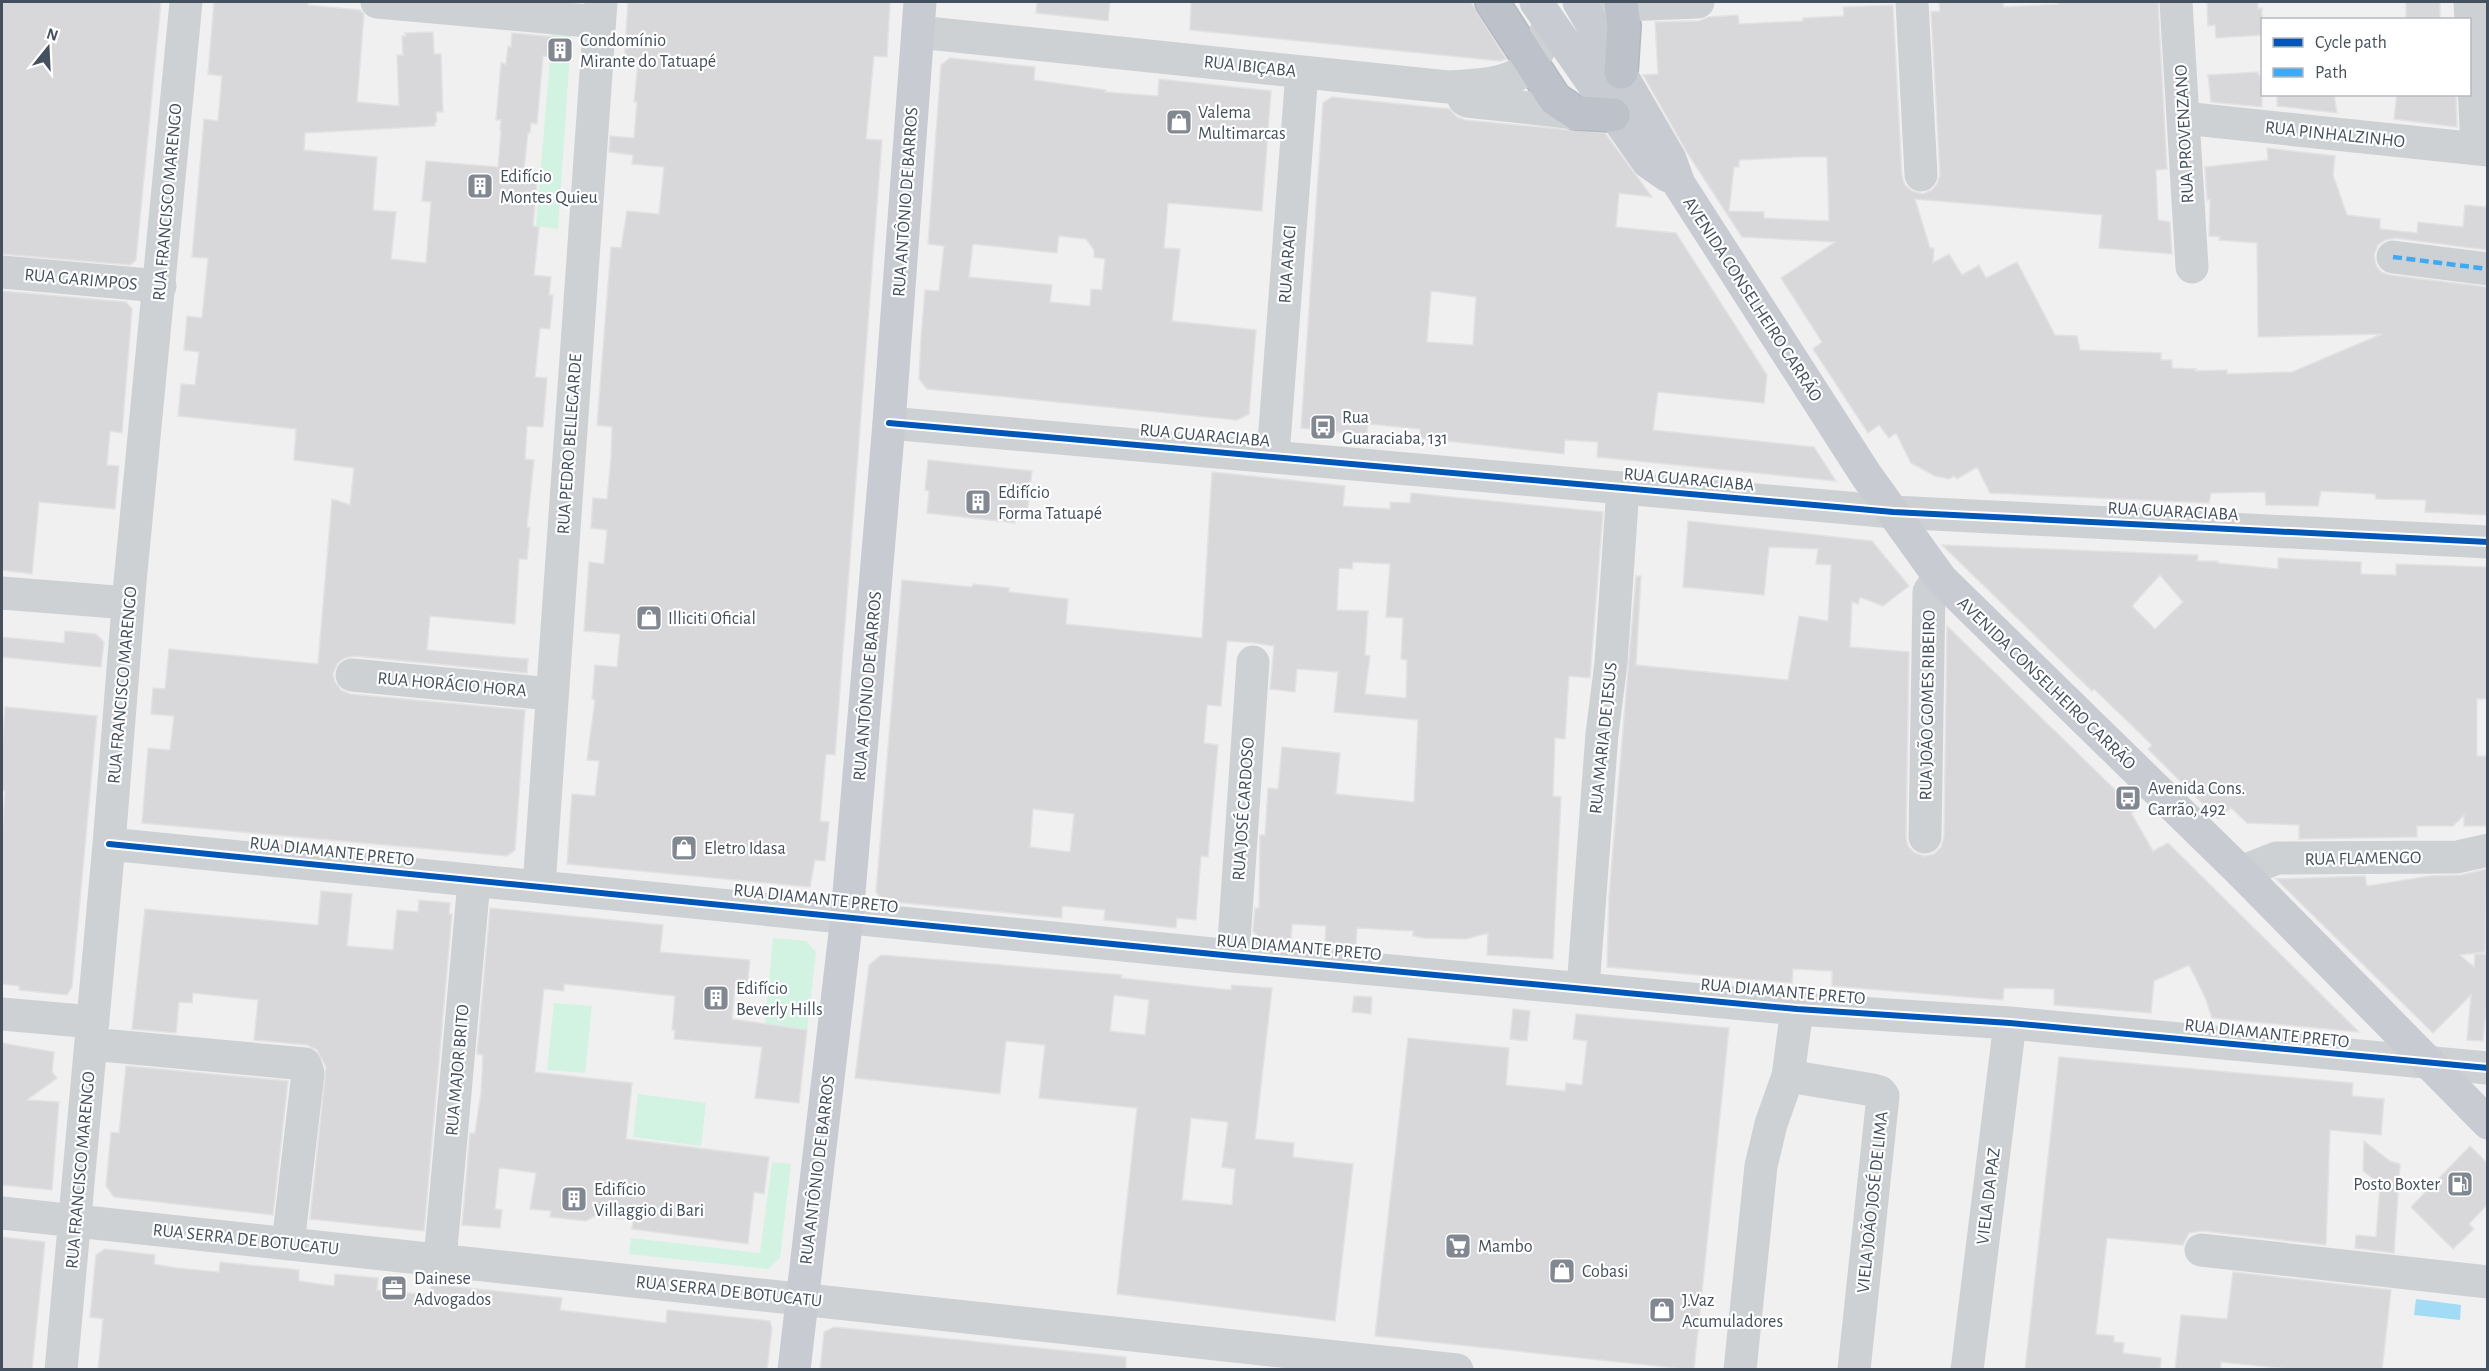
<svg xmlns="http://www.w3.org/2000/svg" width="2489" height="1371" viewBox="0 0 2489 1371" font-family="'Alegreya Sans',sans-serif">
<rect width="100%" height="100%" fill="#f1f0f0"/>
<!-- green -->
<path fill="#d2f3e2" d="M553,22L572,24L558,229L536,226Z
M773,938L806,941L816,952L807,1030L765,1025Z
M554,1003L592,1006L585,1073L547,1070Z
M638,1094L706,1103L701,1146L633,1137Z
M772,1162L791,1164L780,1258L768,1269L629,1254L631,1238L760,1253Z"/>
<!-- water -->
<path fill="#a2dbf5" d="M2416,1299L2461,1305L2460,1320L2414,1315Z"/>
<!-- building -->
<path fill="#d8d8da" stroke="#e2e2e3" stroke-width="1.5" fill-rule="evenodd" d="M2,2H161L136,260L130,265L2,254Z
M214,2H308V5L360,10L364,14L357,102L399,106L397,55H403L402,36H406L405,33L433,32L434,54H441L443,112H436L437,122H435V126L305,133L304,150L377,157L373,210L396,212L391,259L426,263L431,202L422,201L426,161L498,167L501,131L500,130L501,120H496L501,63L506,64L508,46L511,47L512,33L567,38L566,58L543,56L537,124L531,123L530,133H528L524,169L538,171L533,226L539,227L534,275L551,277L549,295H553L550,329L540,328L535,377L547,378L543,427L527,426L525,459L534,460L527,527L530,528L527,559H519L515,624L430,616L427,650L528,659L527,673L354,656L345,658L337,664L333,674L335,682L341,690L350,694L525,710L515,850L507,856L142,823L148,748L170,750L174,716L151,714L153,688L165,689L169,649L318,664L332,499L350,505L354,468L294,460L296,429L178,416L181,384L195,385L199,352L184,350L187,316L202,318L208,258L192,257L204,119L218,121L222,76L208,74Z
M628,2H890L887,57L874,56L866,139L882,140L835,755L826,754L820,821L829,822L825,861L815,860L810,887L567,864L572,794L595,796L599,761L587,760L595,700L592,699L595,665L617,667L620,634L584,631L589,562L604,564L607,530L591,528L593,498L607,499L611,458L612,427L597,425L611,247L621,248L627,211L659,214L664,167L632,164L633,155L609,152L610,136L634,138L637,102H634L638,64L624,63Z
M1037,2H1110L1108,21L1036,13Z
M1191,2H1471L1506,59L1501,61L1190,30Z
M1939,2H2003L2004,7L2059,4L2058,2H2158L2167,169L2156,170L2158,220L2170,222L2172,254L2099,248L2102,215L1915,199L1930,248H1934L1933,263L1949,254L1962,275L1979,265L1986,278L2017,262L2055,335L2077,336L2080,350L2161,353V360H2172V368L2196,369L2195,371L2227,370V374L2292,372L2382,334L2258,337L2257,243L2219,240L2220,237L2209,236L2210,200H2207L2205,167L2268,160L2267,148L2335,156L2333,175L2347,215L2380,219V229L2417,233L2418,222L2463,227L2465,205L2487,207V250L2395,238L2385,240L2378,245L2374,255L2376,265L2381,272L2390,275L2487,287V515L2425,512L2426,500L2376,499L2375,494L2321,491L2318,506L2266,505L2265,492L2211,493L2209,503L1990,493L1977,467L1957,479L1954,476L1949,479L1935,476L1911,463L1896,433L1889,438L1879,425L1868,433L1813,349L1822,342L1781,278L1835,242L1742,237L1688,154L1643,75L1658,74L1655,22L1699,21L1709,17L1738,15L1739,24L1803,21V18L1844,16L1843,7L1893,5L1902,176L1905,185L1912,191L1923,194L1932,190L1937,184L1940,175L1931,12L1940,11ZM1800,157H1827L1829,221L1764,218V212L1729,211L1734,167H1739V160Z
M2207,2H2258V9L2262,8V35L2216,38L2215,25L2208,26Z
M2406,2H2440V20H2406Z
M950,58L1035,67L1034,80L1106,90L1105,92L1158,96L1159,79L1271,91L1262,211L1168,203L1164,248L1180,249L1172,321L1256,330L1249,414L1237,420L927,389L919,379L921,338L925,290L939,291L944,246L928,244L941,65ZM1059,236L1086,239L1094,250V257L1105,259L1102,290L1091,289L1090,306L1050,302L1052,285L969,277L973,244L1057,253Z
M2258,72L2259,76L2262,75V107L2211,102L2208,75Z
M2277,94H2334L2337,113L2277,106Z
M2397,94H2456L2457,127L2394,119Z
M1332,97L1449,109L1457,117L1465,120L1605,133L1652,197L1619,193L1616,227L1676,233L1767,375L1764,403L1658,392L1653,430L1814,447L1836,481L1597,457L1598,442L1565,440L1564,454L1420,438V429L1368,424L1367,435L1301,428L1323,103ZM1431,291L1476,297L1473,345L1427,342Z
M2,291L126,302L132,309L122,433L110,431L107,465L119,466L115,509L39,502L32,574L2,570Z
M928,460L1032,471L1027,515L1015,514V523L927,513L929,491L925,490Z
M1212,472L1345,486L1343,506L1390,509V502L1410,503L1411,493L1603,512L1590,678L1569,676L1565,739L1555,738L1553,796L1561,797L1553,959L1487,955L1488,933L1466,939L1423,938L1413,936V931L1357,928L1356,945L1325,943L1326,926L1292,924L1291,940L1258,937L1253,931L1255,908H1259L1260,835H1265L1268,788L1278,789L1282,747L1340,753L1336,794L1414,802L1418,720L1334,712L1338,672L1297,669L1295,692L1270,689L1274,646L1255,643L1227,641L1221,706L1207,705L1204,743L1218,745L1208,857L1201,856L1196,920L1177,918L1176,928L1104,920L1105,910L1062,906V918L883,901L876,892L902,580L972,587L973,584L1009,588V592L1068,599L1066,624L1202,638ZM1353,562L1390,564L1386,617L1403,618L1401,659L1407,660L1406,698L1365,694L1370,656L1365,655L1368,611L1337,610L1339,568L1352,569ZM1033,809L1074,814L1070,852L1030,847Z
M1688,521L1872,541L1909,586L1883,606L1860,597L1858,604L1852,602L1850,647L1909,652L1906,837L1908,846L1915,853L1924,856L1934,854L1941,847L1944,837L1947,626L2136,810L2131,813L2153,851L2168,843L2359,1032L2212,1018L2205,997L2189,965L2154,981L2151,1013L2054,1005V989L2004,988L2003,1000L1832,986V971L1793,969L1792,983L1607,967L1609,896L1636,576H1641L1636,665L1788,680L1799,616L1828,621L1831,565L1816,564L1818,549L1769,547L1764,595L1683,587Z
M1942,545L2198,555L2197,561H2218V563L2278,569V558L2361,562V574L2396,575V564L2487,567V699H2477V756H2487V826H2464V815L2453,826H2417V837L2299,839V825L2247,823L2231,808L2218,819L2148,749L2152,745L2094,689L2092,691ZM2160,575L2183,602L2155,629L2132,606Z
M65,631L96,634L104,642L101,667L2,657V637L64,643Z
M5,707L97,716L72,987L67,995L19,990V986L2,984V832L5,791L2,790V744Z
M2487,869L2485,952L2460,955L2474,967L2475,954H2487V1001L2483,1041L2467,1040L2471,995L2433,1033L2276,879L2365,876L2367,886L2430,876L2461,875Z
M321,891L352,894L347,946L393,950L397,910L418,912L419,900L450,903L449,914H452L424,1231L310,1219L326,1067L317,1050L307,1045L254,1040L258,1000L193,993L192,1003L179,1002L176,1033L132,1029L145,909L318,925Z
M490,908L663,925L660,952L750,960L747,987L735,986L732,1019L807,1030L799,1103L755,1098L762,1047L674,1039L675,1030H672L675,996L564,984V991L544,989L535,1072L632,1083L626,1139L769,1157L764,1194L754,1192L748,1244L632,1229L633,1220L595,1216L586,1221L550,1217L551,1211L530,1209L536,1173L501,1168L499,1169L495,1209L502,1210L500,1228L462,1225L470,1133H475L481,1093L483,1055L477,1054Z
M881,955L1122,975L1121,978L1231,990L1232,985L1272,988L1255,1139L1294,1143L1293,1157L1353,1164L1335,1321L1117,1294L1137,1108L1039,1098L1045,1045L1006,1041L1000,1094L855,1078L869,965ZM1114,995L1149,1000L1145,1035L1110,1031ZM1191,1118L1228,1122L1222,1167L1235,1169L1232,1205L1182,1200Z
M1354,996L1372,997L1371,1014L1352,1012Z
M1513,1009L1530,1011L1527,1041L1510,1039Z
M1576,1014L1729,1028L1694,1370L1375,1336L1408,1038L1509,1048L1506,1085L1565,1091L1566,1083L1582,1085L1587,1041L1573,1039Z
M2,1043L54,1052L52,1072L57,1078L27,1100L59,1102L52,1190L2,1185Z
M2059,1057L2353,1083L2352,1096L2384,1099L2381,1135L2330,1130L2326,1245L2203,1231L2189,1233L2183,1245L2107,1238L2096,1334L2114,1336V1342L2124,1343L2123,1353L2161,1358L2160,1370H2025Z
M126,1066L288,1081L273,1215L114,1197L106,1186L109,1154L111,1132L119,1133Z
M2364,1141L2390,1161L2400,1164L2394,1253L2355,1248L2356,1235L2376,1237L2380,1184L2363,1171Z
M2470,1146L2487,1163V1205L2469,1224L2474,1229L2453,1249L2411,1207Z
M2,1237L45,1242L32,1370H2Z
M105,1249L155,1255L154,1264L176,1268L219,1272L220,1262L299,1270V1281L334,1286L335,1274L378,1278L377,1290L430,1295L431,1284L562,1298L560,1310L666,1323L667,1310L770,1321L772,1328L767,1370H98L103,1319L90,1317L96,1255Z
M2233,1272L2391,1290L2382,1370H2298L2221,1362V1370H2175L2181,1315L2227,1319Z
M834,1327L1126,1357V1370H820L824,1332Z"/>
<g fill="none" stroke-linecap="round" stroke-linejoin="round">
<defs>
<path id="highway" d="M1492,2L1555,99L1576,113L1613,115
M1621,2L1624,26L1621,72"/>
</defs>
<!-- highway casing -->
<use href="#highway" stroke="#b4b8c1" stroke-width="36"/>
<!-- minor -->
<path stroke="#ced1d4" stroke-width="33" d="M377,2L599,22
M1596,2L1622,5L1698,2
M1912,2L1921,175
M2176,2L2192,267
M2470,2L2477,149
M918,32L1448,87C1505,83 1532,85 1549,22
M1464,99L1467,101L1576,113
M2183,118L2488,150
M2393,257L2488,269
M2,272L160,286
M889,423L1893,512L2488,542
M1273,456L1302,72
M2,593L128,603
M352,675L551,694
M1925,837L1929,592L1939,577
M109,844L1233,956L1797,1009L2010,1023L2488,1068
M2241,872L2277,858L2457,857L2488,850
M539,886L601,2
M1233,956L1253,662
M1583,988L1602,734L1611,663L1623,488
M2,1014L93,1022
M91,1044L305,1064L308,1073L288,1244
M1788,1076L1873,1090L1880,1092L1883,1096L1854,1370
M2,1213L1457,1370
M2201,1250L2488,1282
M440,1260L474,881
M61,1370L109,844L130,582L186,2
M1740,1370L1761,1166L1771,1124L1788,1076L1797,1009
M1967,1370L2010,1023"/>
<!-- major -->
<path stroke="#c8cbd1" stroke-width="33" d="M1536,2L1648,162L1668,176
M1579,2L1670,159L1679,184L1866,475L1941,579L2241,872L2488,1123
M794,1370L847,916L889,423L920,2"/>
<!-- highway -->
<use href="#highway" stroke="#bdc1c9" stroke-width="33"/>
<!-- quiet -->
<path stroke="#3fa9f5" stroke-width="4.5" stroke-dasharray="9 4.5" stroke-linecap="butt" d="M2393,257L2488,269"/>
<defs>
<path id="cycleway" d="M889,423L1893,512L2488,542
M109,844L1233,956L1797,1009L2010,1023L2488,1068"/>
</defs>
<!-- cycleway casing -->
<use href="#cycleway" stroke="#fff" stroke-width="10"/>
<!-- cycleway -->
<use href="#cycleway" stroke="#0057b8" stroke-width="6"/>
</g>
<!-- icons -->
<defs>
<symbol id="building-square" viewBox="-11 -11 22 22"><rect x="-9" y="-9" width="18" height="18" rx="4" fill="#818892" stroke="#fff"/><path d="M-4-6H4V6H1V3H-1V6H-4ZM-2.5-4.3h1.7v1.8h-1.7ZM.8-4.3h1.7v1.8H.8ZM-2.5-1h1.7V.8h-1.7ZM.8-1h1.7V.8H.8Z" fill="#fff"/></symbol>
<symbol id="shop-square" viewBox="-11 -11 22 22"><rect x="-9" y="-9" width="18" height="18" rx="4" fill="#818892" stroke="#fff"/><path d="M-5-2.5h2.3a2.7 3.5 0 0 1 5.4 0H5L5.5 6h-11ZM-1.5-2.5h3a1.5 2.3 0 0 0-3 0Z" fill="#fff"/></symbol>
<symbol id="bus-square" viewBox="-11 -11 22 22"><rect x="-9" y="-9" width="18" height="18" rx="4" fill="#818892" stroke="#fff"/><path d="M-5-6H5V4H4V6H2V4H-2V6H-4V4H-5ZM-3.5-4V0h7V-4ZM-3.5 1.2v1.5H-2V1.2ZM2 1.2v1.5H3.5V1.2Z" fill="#fff"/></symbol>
<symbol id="fuel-square" viewBox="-11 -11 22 22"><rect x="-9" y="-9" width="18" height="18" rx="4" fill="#818892" stroke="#fff"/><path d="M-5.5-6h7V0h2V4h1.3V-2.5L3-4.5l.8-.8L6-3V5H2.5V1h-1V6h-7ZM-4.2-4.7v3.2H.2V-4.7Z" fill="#fff"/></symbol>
<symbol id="supermarket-square" viewBox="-11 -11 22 22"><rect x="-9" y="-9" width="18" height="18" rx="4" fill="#818892" stroke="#fff"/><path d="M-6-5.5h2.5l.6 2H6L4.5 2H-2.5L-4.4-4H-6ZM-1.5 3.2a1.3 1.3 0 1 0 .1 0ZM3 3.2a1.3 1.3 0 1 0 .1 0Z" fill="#fff"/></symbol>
<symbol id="office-square" viewBox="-11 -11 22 22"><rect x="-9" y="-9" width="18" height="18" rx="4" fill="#818892" stroke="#fff"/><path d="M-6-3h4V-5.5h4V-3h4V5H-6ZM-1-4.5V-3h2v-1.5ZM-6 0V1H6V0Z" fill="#fff"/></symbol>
</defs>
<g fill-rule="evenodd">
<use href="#building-square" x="545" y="35" width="30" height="30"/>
<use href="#shop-square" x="1164" y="107" width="30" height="30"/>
<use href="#building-square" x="465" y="171" width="30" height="30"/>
<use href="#bus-square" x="1308" y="412" width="30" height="30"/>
<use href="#building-square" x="963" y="487" width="30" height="30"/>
<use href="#shop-square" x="634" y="603" width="30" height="30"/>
<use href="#bus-square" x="2113" y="783" width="30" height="30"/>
<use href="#shop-square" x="669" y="833" width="30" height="30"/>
<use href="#building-square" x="701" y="983" width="30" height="30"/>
<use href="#fuel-square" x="2445" y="1169" width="30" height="30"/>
<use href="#building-square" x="559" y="1184" width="30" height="30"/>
<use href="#supermarket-square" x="1443" y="1231" width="30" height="30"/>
<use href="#shop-square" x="1547" y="1256" width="30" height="30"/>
<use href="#office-square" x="379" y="1273" width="30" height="30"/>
<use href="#shop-square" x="1647" y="1295" width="30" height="30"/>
</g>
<g text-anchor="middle" stroke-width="4.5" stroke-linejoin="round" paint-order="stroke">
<!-- poi labels -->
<g font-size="18" fill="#45505f" stroke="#fff" text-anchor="start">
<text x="580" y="46">Condomínio<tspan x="580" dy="21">Mirante do Tatuapé</tspan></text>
<text x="1198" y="118">Valema<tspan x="1198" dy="21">Multimarcas</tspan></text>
<text x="500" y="182">Edifício<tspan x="500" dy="21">Montes Quieu</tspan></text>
<text x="1342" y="423">Rua<tspan x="1342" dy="21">Guaraciaba, 131</tspan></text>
<text x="998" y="498">Edifício<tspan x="998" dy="21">Forma Tatuapé</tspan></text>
<text x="668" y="624">Illiciti Oficial</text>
<text x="2148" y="794">Avenida Cons.<tspan x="2148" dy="21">Carrão, 492</tspan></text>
<text x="704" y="854">Eletro Idasa</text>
<text x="736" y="994">Edifício<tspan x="736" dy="21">Beverly Hills</tspan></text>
<text x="2440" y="1190" text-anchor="end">Posto Boxter</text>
<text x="594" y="1195">Edifício<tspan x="594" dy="21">Villaggio di Bari</tspan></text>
<text x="1478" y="1252">Mambo</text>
<text x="1582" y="1277">Cobasi</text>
<text x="414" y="1284">Dainese<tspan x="414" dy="21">Advogados</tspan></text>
<text x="1682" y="1306">J.Vaz<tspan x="1682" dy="21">Acumuladores</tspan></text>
</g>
<!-- street labels -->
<g font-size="18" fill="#45505f" stroke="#fff">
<text transform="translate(1250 66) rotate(6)" y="6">RUA IBIÇABA</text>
<text transform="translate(2184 134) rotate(-93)" y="6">RUA PROVENZANO</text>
<text transform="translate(2335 134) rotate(6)" y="6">RUA PINHALZINHO</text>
<text transform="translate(167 202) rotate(-85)" y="6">RUA FRANCISCO MARENGO</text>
<text transform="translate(905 202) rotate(-86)" y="6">RUA ANTÔNIO DE BARROS</text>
<text transform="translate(1287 264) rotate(-86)" y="6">RUA ARACI</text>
<text transform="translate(81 279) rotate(5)" y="6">RUA GARIMPOS</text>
<text transform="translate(1753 299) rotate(57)" y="6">AVENIDA CONSELHEIRO CARRÃO</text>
<text transform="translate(1205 435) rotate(5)" y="6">RUA GUARACIABA</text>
<text transform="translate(569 444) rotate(-86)" y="6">RUA PEDRO BELLEGARDE</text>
<text transform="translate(1689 479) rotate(5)" y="6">RUA GUARACIABA</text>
<text transform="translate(2173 511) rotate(3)" y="6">RUA GUARACIABA</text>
<text transform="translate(2047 683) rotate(44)" y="6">AVENIDA CONSELHEIRO CARRÃO</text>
<text transform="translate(452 684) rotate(5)" y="6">RUA HORÁCIO HORA</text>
<text transform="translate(122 685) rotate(-85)" y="6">RUA FRANCISCO MARENGO</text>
<text transform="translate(867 686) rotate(-85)" y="6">RUA ANTÔNIO DE BARROS</text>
<text transform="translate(1927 705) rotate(-89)" y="6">RUA JOÃO GOMES RIBEIRO</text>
<text transform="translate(1603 738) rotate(-84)" y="6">RUA MARIA DE JESUS</text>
<text transform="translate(1243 809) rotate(-86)" y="6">RUA JOSÉ CARDOSO</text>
<text transform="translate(332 851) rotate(6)" y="6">RUA DIAMANTE PRETO</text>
<text transform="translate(2363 858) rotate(-1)" y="6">RUA FLAMENGO</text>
<text transform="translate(816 898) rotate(6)" y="6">RUA DIAMANTE PRETO</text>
<text transform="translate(1299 947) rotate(5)" y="6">RUA DIAMANTE PRETO</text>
<text transform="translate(1783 991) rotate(5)" y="6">RUA DIAMANTE PRETO</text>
<text transform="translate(2267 1033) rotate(6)" y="6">RUA DIAMANTE PRETO</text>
<text transform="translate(457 1070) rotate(-85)" y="6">RUA MAJOR BRITO</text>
<text transform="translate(80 1170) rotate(-85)" y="6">RUA FRANCISCO MARENGO</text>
<text transform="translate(817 1170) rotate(-83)" y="6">RUA ANTÔNIO DE BARROS</text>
<text transform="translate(1988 1196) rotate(-83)" y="6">VIELA DA PAZ</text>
<text transform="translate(1872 1202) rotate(-84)" y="6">VIELA JOÃO JOSÉ DE LIMA</text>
<text transform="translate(246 1239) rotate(6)" y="6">RUA SERRA DE BOTUCATU</text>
<text transform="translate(729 1291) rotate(6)" y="6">RUA SERRA DE BOTUCATU</text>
</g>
</g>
<!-- border -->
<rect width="2489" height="1371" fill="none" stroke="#45505f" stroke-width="6"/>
<!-- legend -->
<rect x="2261" y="18" width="210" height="78" fill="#ffffff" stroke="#b5b9bf" stroke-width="1.5"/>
<rect x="2273" y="38" width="30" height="9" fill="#0057b8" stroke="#b5b9bf" stroke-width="1.5"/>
<text x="2315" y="48" font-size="18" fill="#45505f">Cycle path</text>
<rect x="2273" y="68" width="30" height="9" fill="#3fa9f5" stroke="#b5b9bf" stroke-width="1.5"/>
<text x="2315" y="78" font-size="18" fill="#45505f">Path</text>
<!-- north arrow -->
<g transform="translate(48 48) rotate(18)" stroke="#ffffff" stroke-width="4.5" paint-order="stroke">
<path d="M0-4.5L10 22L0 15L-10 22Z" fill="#45505f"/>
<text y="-9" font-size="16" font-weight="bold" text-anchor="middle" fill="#45505f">N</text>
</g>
</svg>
